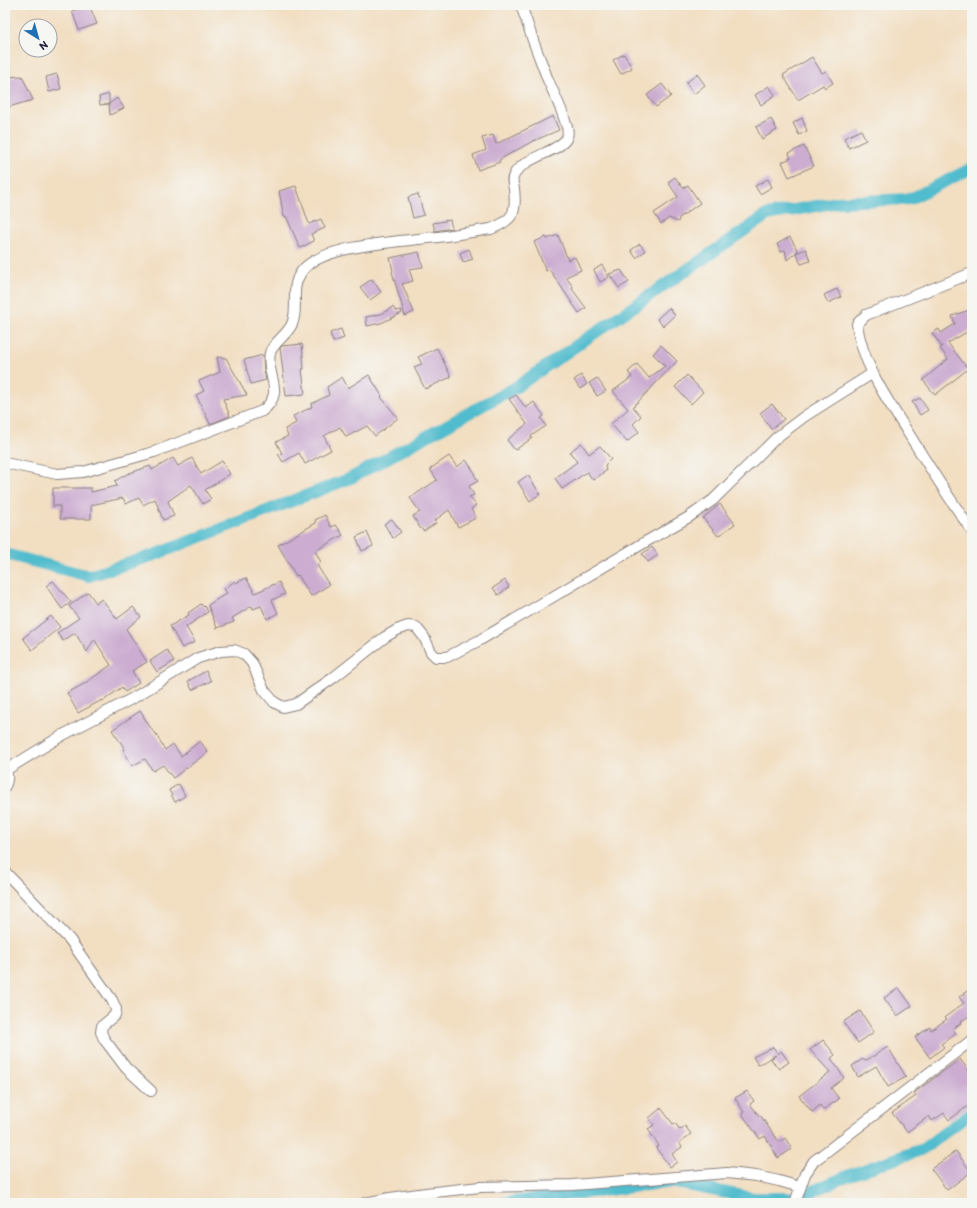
<svg xmlns="http://www.w3.org/2000/svg" width="977" height="1208" viewBox="0 0 977 1208" font-family="Itim,sans-serif">
<rect width="100%" height="100%" fill="#f6f6f2"/>
<filter id="ink" filterUnits="userSpaceOnUse"><feTurbulence type="fractalNoise" baseFrequency=".025" numOctaves="2"/><feDisplacementMap in="SourceGraphic" scale="8" xChannelSelector="R" yChannelSelector="G"/><feConvolveMatrix kernelMatrix="1 2 1 2 8 2 1 2 1" color-interpolation-filters="sRGB"/></filter>
<filter id="wash" filterUnits="userSpaceOnUse"><feTurbulence type="fractalNoise" baseFrequency=".012" numOctaves="4" result="noise"/><feDisplacementMap in="SourceGraphic" scale="16" xChannelSelector="R" yChannelSelector="G"/><feGaussianBlur stdDeviation="0.9" result="paint"/><feColorMatrix in="noise" values="0 0 0 0 0 0 0 0 0 0 0 0 0 0 0 0 0 1.4 0 .05"/><feComposite in="paint" operator="in"/></filter>
<g filter="url(#wash)">
<rect width="100%" height="100%" fill="#f2dec1"/>
<g fill="none" stroke-linecap="round" stroke-linejoin="round">
<!-- canal -->
<path stroke="#51bccd" stroke-width="12" d="M5,554L89,576L157,554L351,478L516,387L767,215L838,202L910,199L972,168
M503,1203L672,1182L753,1198H797L847,1176L923,1149L972,1112"/>
</g>
<g id="blocks">
<!-- building -->
<path fill="#ccadd1" d="M89,5L97,24L79,30L72,11Z
M624,54L632,68L621,74L613,60Z
M812,57L822,73L826,71L833,83L825,88L823,85L798,100L783,75Z
M57,74L61,89L49,92L46,77Z
M697,74L705,85L694,94L686,83Z
M22,76L33,100L5,108V77Z
M662,84L671,96L656,107L647,95Z
M769,86L775,95L761,105L755,95Z
M109,94V104L100,105L99,97Z
M117,98L124,108L110,115L109,104Z
M553,116L559,130L531,142L499,160L500,162L478,170L473,155L486,150L482,138L493,135L496,144Z
M802,118L807,131L799,135L793,123Z
M771,119L777,130L762,139L756,127Z
M861,130L866,140L849,148L844,138Z
M804,146L814,166L789,177L782,162L791,158L789,153Z
M675,177L683,188L688,185L700,203L679,218L678,222L669,218L661,224L654,213L678,197L668,182Z
M768,179L772,187L760,194L755,186Z
M296,186L309,224L321,219L325,228L311,234L314,241L300,248L286,216L284,217L279,191Z
M418,194L424,215L413,218L408,197Z
M450,220L452,228L435,231L433,223Z
M558,235L568,260L575,257L581,270L566,277L573,287L572,289L586,308L579,313L549,269L546,271L534,242L546,237L547,239Z
M790,237L798,251L787,260L785,250L781,252L777,244Z
M640,244L645,251L636,258L631,250Z
M469,249L473,259L463,262L460,253Z
M806,249L810,261L801,264L796,253Z
M419,252L423,267L409,269L413,281L402,284L414,312L405,316L392,272L393,271L390,258Z
M602,265L609,277L600,282L594,270Z
M621,270L629,282L619,288L609,274Z
M372,279L381,292L370,300L360,287Z
M837,289L841,297L828,303L824,295Z
M393,307L396,311L401,310L402,313L381,323L367,326L366,317L381,314Z
M669,308L675,315L663,326L657,319Z
M972,309V329L948,343L968,369L935,395L923,380L948,359L940,348L942,347L932,333L939,329L941,333L955,324L952,316Z
M341,329L344,338L333,342L330,333Z
M302,344L304,369H302L305,394L286,396L280,348L282,346Z
M661,345L677,361L633,407L641,416L633,424L639,432L627,442L611,424L628,409L613,391L632,377L628,372L637,364L649,378L665,366L653,354Z
M437,348L451,377L425,389L414,367L422,364L418,357Z
M263,355L264,370L266,380L251,384L244,360Z
M217,357L226,358L247,395L223,399L230,416L210,424L196,395L204,391L199,381L220,372Z
M369,375L382,396L381,397L398,418L375,436L367,426L346,437L340,427L324,436L331,450L305,464L299,453L283,462L278,454L282,453L276,442L288,436L285,429L296,423L293,416L312,407L311,404L329,395L327,387L342,377L348,388Z
M581,375L587,384L580,389L574,380Z
M687,375L703,392L691,404L675,387Z
M597,378L606,391L597,396L589,383Z
M516,395L526,408L534,402L544,416L541,418L546,426L531,436L532,438L515,450L507,440L527,424L509,399Z
M920,398L928,410L920,415L912,402Z
M772,404L784,419L771,429L760,413Z
M581,443L589,454L600,446L611,459L605,465L606,471L593,480L587,472L562,489L555,478L577,462L570,452Z
M449,456L457,467L466,460L475,473L474,474L478,481L469,486L474,495L469,497L476,505L471,509L476,518L458,527L449,510L434,521L436,523L424,531L420,528L413,516L420,512L410,498L437,480L430,469Z
M173,458L178,466L192,458L201,474L222,461L230,474L205,490L211,499L203,504L191,485L168,501L174,516L163,520L155,499L143,505L139,498L126,504L123,498L91,505V519H60V506H53V488H91V492L117,486L115,481L127,474L150,466L152,470Z
M528,475L540,494L530,501L518,482Z
M720,504L735,524L718,536L703,518Z
M325,515L331,527L336,525L343,535L315,551L321,562L317,565L329,585L311,596L298,575L296,576L278,545L316,523L315,520Z
M392,519L401,532L393,538L384,524Z
M367,532L373,546L362,551L356,537Z
M652,547L658,555L648,562L642,554Z
M246,578L255,593L279,582L285,594L272,600L278,613L267,619L261,606L253,609L252,606L232,618L234,622L217,628L208,605L227,593L224,589L235,581L236,583Z
M505,580L509,587L498,595L493,588Z
M53,581L71,602L62,609L46,586Z
M88,592L96,603L102,599L117,619L133,607L141,617L126,629L147,662L132,671L139,683L125,692L122,687L103,701L102,700L78,713L67,693L84,684L111,665L94,639L87,652L75,633L63,641L57,633L79,618L69,606Z
M201,604L204,607L205,606L208,612L186,627L195,642L182,648L170,626L189,615L188,613Z
M51,616L60,627L32,650L23,638Z
M167,650L174,661L157,672L150,661Z
M206,671L211,681L192,690L188,681Z
M140,711L154,733L155,732L165,750L173,744L181,756L200,741L208,752L173,778L163,765L153,771L145,759L132,766L123,749H125L112,730Z
M179,784L185,796L175,802L169,790Z
M899,988L912,1006L897,1016L884,998Z
M967,991L972,998V1014L960,1022L961,1023L953,1029L956,1034L941,1044L944,1047L930,1058L915,1037L930,1027L931,1030L947,1019L945,1017L964,1003L959,997Z
M860,1011L874,1032L858,1043L843,1022Z
M823,1040L835,1055L831,1058L844,1078L831,1088L839,1099L823,1110L820,1105L812,1112L799,1096L830,1072L810,1050Z
M773,1047L778,1054L781,1051L789,1062L779,1069L771,1059L776,1055L758,1065L753,1057Z
M888,1047L906,1077L888,1087L876,1066L858,1077L852,1066L863,1059L865,1061Z
M960,1059L972,1075V1103L949,1120L944,1113L932,1121L929,1116L907,1132L892,1113L916,1096L914,1093Z
M747,1091L754,1101L750,1104L759,1116L760,1115L779,1142L785,1138L792,1149L778,1158L765,1136L760,1139L742,1114L744,1112L735,1098Z
M661,1108L673,1124L675,1123L680,1130L685,1126L691,1134L679,1143L682,1147L672,1154L677,1162L670,1167L656,1148L659,1146L648,1129L654,1125L649,1118Z
M956,1151L971,1172L947,1190L931,1169Z"/>
</g>
</g>
<g filter="url(#ink)">
<use href="#blocks" fill-opacity="0" stroke="#8a807e" stroke-width="1"/>
<g fill="none" stroke-linecap="round" stroke-linejoin="round">
<defs>
<path id="minor" d="M972,273L866,315L857,324C862,363 886,398 907,431C928,465 949,498 972,531
M5,463L57,474L83,472L154,452L262,411C287,392 265,376 270,353C272,344 288,334 292,324C299,308 290,290 300,274C316,245 398,242 428,238C449,236 470,232 491,229C513,220 517,213 514,189C513,183 511,180 514,175C522,158 558,152 566,139C569,134 568,129 566,124C562,109 554,94 548,80C538,55 529,30 521,5
M5,769L6,770L63,735L135,697L198,658L221,651L234,650L244,654L252,663L264,690L274,702L283,707L296,704L333,678L385,637L397,630L408,626L416,627L424,637L431,652L436,657H447L480,640L647,541L689,517L713,500L777,437L805,416L873,373
M5,786C8,780 8,776 6,770
M5,872L70,940L112,1000L116,1009L115,1015L102,1026L101,1032L104,1039L126,1068L151,1091
M365,1203L390,1198L426,1193L480,1187L573,1185L727,1173L756,1176L779,1181L800,1187
M795,1203L805,1174L814,1161L972,1040"/>
</defs>
<!-- minor casing -->
<use href="#minor" stroke="#8a807e" stroke-width="12"/>
<!-- minor -->
<use href="#minor" stroke="#fff" stroke-width="10"/>
</g>
</g>
<!-- margin -->
<rect width="977" height="1208" fill="none" stroke="#f6f6f2" stroke-width="20"/>
<!-- north arrow -->
<g transform="translate(38 38) rotate(143)"><circle r="19" fill="#f6f6f2" stroke="#a1a1a9"/>
<path d="M0-3L7 15L0 10L-7 15Z" fill="#1f6fb2"/>
<text y="-6" font-size="11" font-weight="bold" text-anchor="middle" fill="#22223b">N</text>
</g>
</svg>
